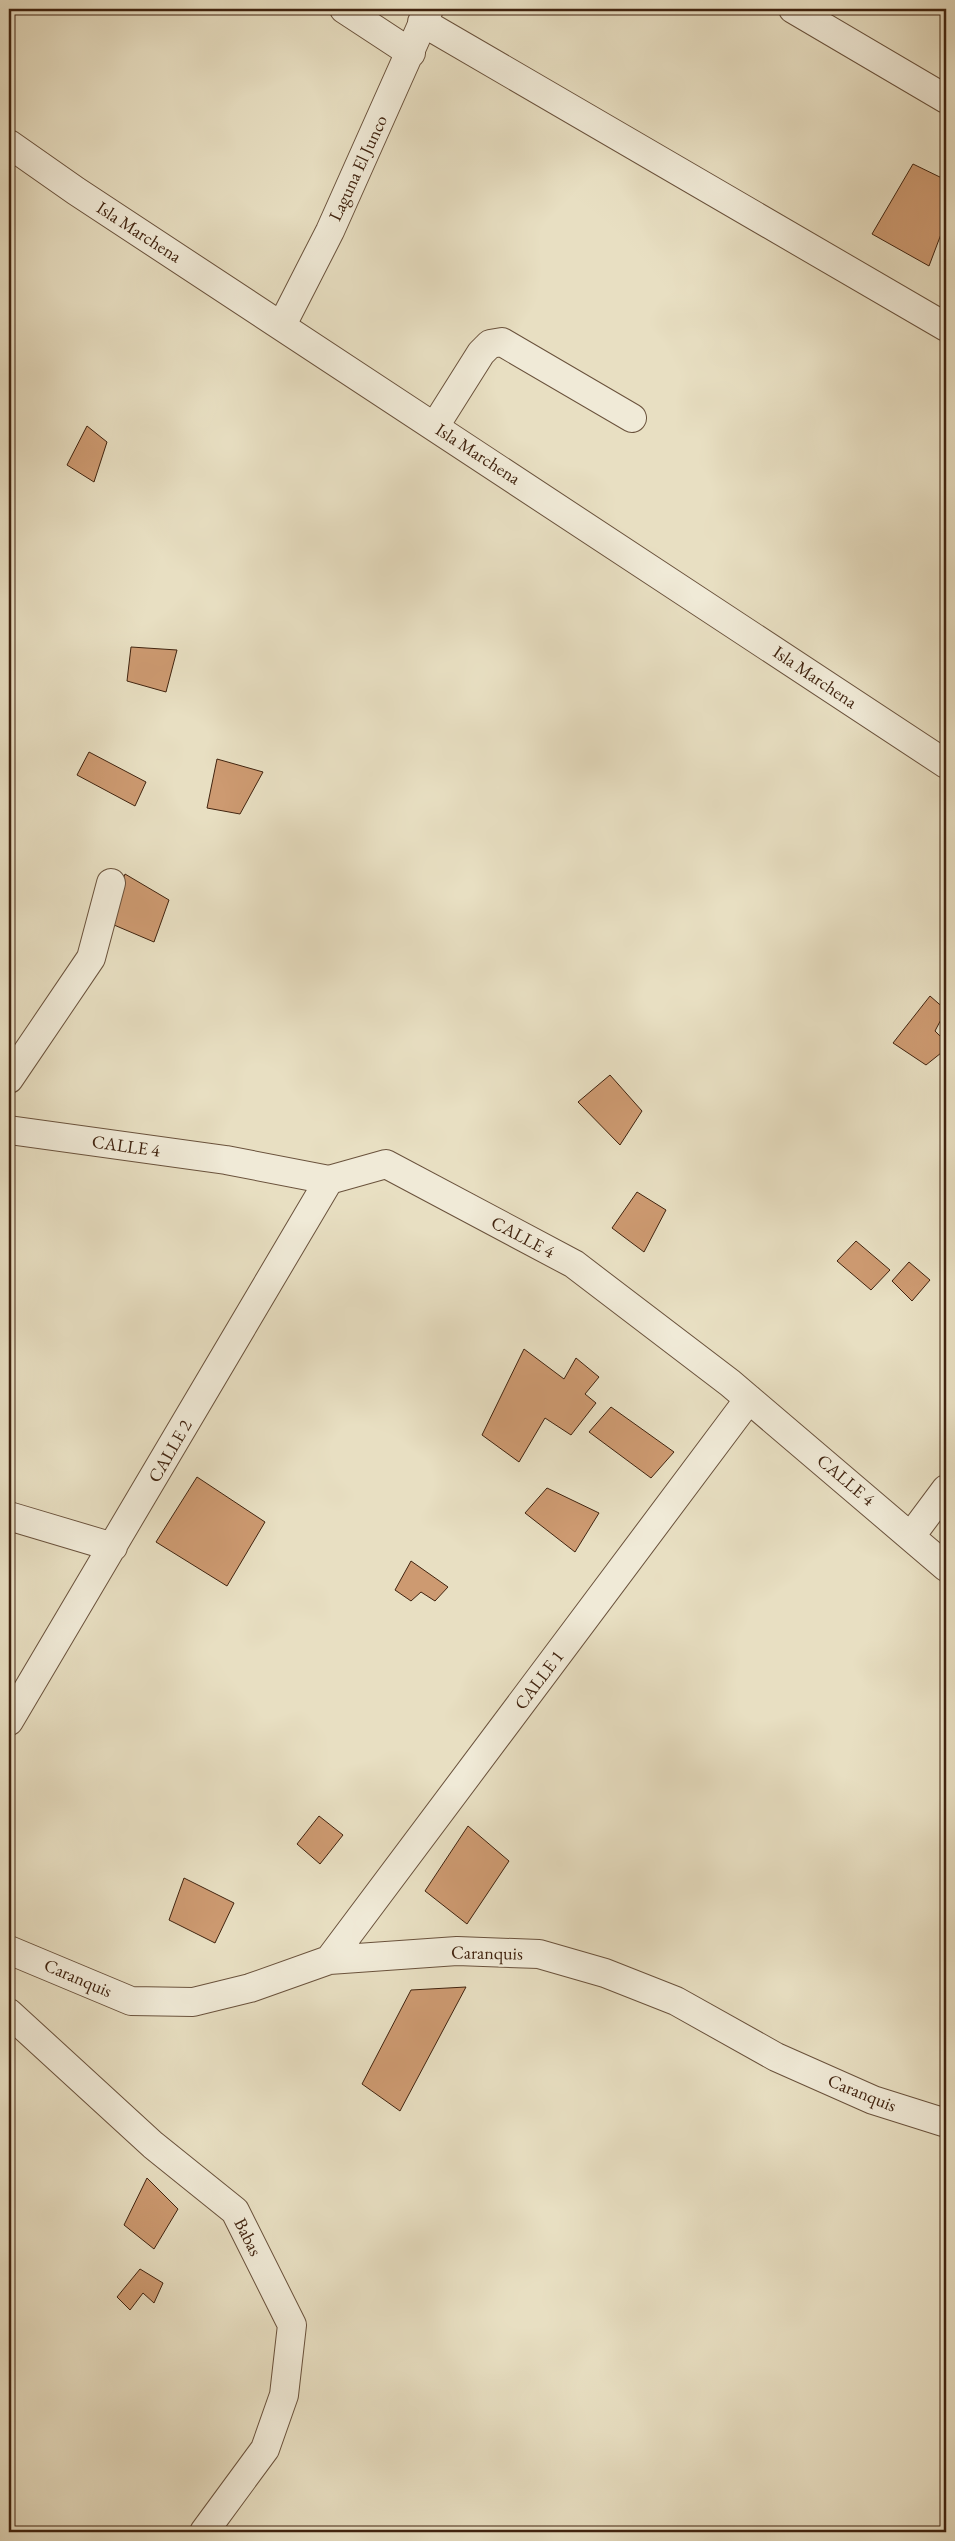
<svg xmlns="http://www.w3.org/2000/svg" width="955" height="2541" viewBox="0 0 955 2541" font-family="'EB Garamond',serif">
<rect width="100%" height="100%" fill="#e8dfc2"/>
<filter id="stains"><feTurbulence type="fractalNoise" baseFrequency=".004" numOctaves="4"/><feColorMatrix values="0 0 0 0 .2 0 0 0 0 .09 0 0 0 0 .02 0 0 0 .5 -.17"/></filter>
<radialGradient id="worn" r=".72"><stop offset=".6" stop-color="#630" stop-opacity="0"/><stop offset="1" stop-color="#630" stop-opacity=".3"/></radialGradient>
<!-- building -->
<path fill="#cd9a71" stroke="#40230f" d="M913,164L946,180V221L929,266L872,234Z
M87,426L107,442L94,482L67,465Z
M131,647L177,650L166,692L127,681Z
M89,752L146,782L135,806L77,775Z
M217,759L263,772L240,814L207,808Z
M125,874L169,900L154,942L107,922Z
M930,996L946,1010L935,1031L946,1042V1049L926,1065L893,1043Z
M610,1075L642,1111L620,1145L578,1102Z
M637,1192L666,1210L644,1252L612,1228Z
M856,1241L890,1270L871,1290L837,1261Z
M909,1262L930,1280L912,1301L892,1281Z
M524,1349L564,1379L576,1358L599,1377L585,1394L596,1403L571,1435L545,1418L519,1462L482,1435Z
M611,1407L674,1452L651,1478L589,1432Z
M197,1477L265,1522L227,1586L156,1542Z
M547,1488L599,1513L575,1552L525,1513Z
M411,1561L448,1587L435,1601L421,1592L411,1601L395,1590Z
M319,1816L343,1835L320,1864L297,1844Z
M468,1826L509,1861L467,1924L425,1891Z
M184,1878L234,1903L215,1943L169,1920Z
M466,1987L400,2111L362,2084L411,1990Z
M147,2178L178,2209L154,2249L124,2225Z
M140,2269L163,2283L154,2303L143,2293L130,2310L117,2297Z"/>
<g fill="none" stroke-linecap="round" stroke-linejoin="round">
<defs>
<path id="minor" d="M344,9L411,53
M793,9L946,99
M422,22L946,327
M282,325L330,231L429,9
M435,426L481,353L490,344L502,342L632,418
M9,1079L91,958L111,883
M9,1130L226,1160L329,1180L386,1164L574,1264L730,1383L946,1567
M9,1516L113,1547
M911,1536L946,1489
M9,1721L329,1180
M9,1950L131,2001L193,2002L250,1988L329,1960L457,1951L539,1954L605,1973L676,2001L776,2057L873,2100L946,2123
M329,1960L749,1399"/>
<path id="tertiary" d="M9,144L76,191L946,764
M9,2013L153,2145L235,2211L292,2325L284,2395L265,2449L204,2532"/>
</defs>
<!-- minor casing -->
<use href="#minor" stroke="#6a523c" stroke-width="30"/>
<!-- tertiary casing -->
<use href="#tertiary" stroke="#6a523c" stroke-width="30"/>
<!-- minor -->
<use href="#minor" stroke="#f0ead7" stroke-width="28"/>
<!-- tertiary -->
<use href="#tertiary" stroke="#f0ead7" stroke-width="28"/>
</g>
<g text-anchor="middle" stroke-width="4.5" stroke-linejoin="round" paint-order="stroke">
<!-- street labels -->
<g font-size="18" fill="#40230f" stroke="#f0ead7">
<text transform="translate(358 168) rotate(-65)" y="6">Laguna El Junco</text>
<text transform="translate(139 232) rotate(33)" y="6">Isla Marchena</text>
<text transform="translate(478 454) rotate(33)" y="6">Isla Marchena</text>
<text transform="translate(815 677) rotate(34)" y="6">Isla Marchena</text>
<text transform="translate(126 1146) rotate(8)" y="6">CALLE 4</text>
<text transform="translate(523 1237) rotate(28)" y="6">CALLE 4</text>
<text transform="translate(170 1451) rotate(-60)" y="6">CALLE 2</text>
<text transform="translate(846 1480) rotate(40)" y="6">CALLE 4</text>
<text transform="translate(539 1680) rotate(-53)" y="6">CALLE 1</text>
<text transform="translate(487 1953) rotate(1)" y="6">Caranquis</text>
<text transform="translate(78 1978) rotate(23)" y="6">Caranquis</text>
<text transform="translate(862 2093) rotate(22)" y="6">Caranquis</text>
<text transform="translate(248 2237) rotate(63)" y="6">Babas</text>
</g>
</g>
<!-- margin -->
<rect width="955" height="2541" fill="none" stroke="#e8dfc2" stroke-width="30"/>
<rect x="10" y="10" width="935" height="2521" fill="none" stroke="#40230f" stroke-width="2.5"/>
<rect x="15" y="15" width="925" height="2511" fill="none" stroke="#40230f"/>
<rect width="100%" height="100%" filter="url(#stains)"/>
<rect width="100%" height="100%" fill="url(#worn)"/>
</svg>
